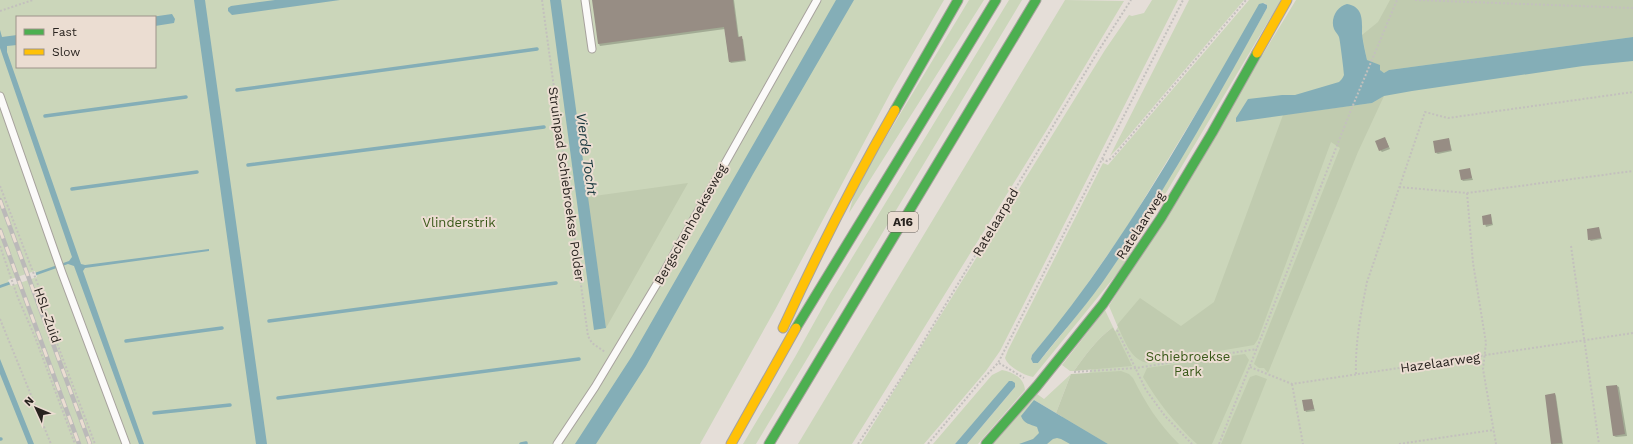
<svg xmlns="http://www.w3.org/2000/svg" width="1633" height="444" viewBox="0 0 1633 444" font-family="'Work Sans',sans-serif">
<rect width="100%" height="100%" fill="#e5ded8"/>
<!-- green -->
<path fill="#cbd6ba" fill-rule="evenodd" d="M0,0H944L893,88L776,308L700,444H0ZM17,17H155V67H17Z
M969,0H984L849,213L856,187Z
M1009,0H1022L756,444H743L795,357L830,294Z
M1065,0L1124,1L1046,131L852,444H798Z
M1152,0H1178L1000,351L986,371L924,444H861L1105,50L1129,15L1132,16L1144,13Z
M1189,0H1244L1120,146L1110,156Z
M1249,0H1281L1120,270L1033,377C1024,375 1008,367 1005,358L1008,350L1103,163L1108,165ZM1263,3L1266,4L1267,8C1231,72 1195,136 1156,198C1138,227 1120,257 1100,285C1080,312 1059,337 1038,363H1033L1031,359L1032,355L1067,313L1127,227Z
M1296,0H1633V444H993L1037,394L1044,399L1071,374L1056,413L1034,400L1056,426L1121,322L1117,325L1109,306Z
M1105,310L1113,327C1097,339 1086,354 1074,371H1070L1062,365Z
M1002,370C1013,372 1024,378 1025,390L978,444H967L1015,387L1011,381L955,444H933L992,375Z"/>
<!-- forest -->
<path fill="#c0cbaf" d="M1390,0H1633V37L1389,70L1384,73L1380,70L1379,65L1367,60L1362,35L1378,22Z
M1384,96L1358,152L1268,373L1264,368H1259L1254,364L1340,148L1331,142L1258,339L1254,345L1149,363C1130,361 1125,340 1117,325L1140,298L1181,326L1214,302L1283,115L1372,103Z
M688,183L606,328L587,197Z
M1113,327L1132,366L1074,371C1086,354 1097,339 1113,327Z
M1245,354L1249,360L1212,444H1197C1175,424 1158,402 1143,377L1147,368Z
M1121,371L1129,374L1133,378C1146,404 1158,423 1179,444H1108L1056,413L1071,374Z
M1256,375L1267,379L1241,444H1221L1250,377Z"/>
<!-- water -->
<path fill="#84aeb7" d="M194,0H205L267,444H256Z
M275,0H340L232,15L228,11V8L231,6Z
M550,0H561L606,328L594,330Z
M836,0H854L753,174L646,366L596,444H575L632,356Z
M1263,3L1267,5V8C1216,101 1163,195 1102,283C1082,311 1059,336 1038,363H1033L1031,359L1032,355C1122,248 1190,125 1259,4Z
M1347,4C1364,7 1362,21 1362,34C1363,43 1365,51 1367,60L1380,65V70L1384,73L1389,70L1633,37V61L1583,66L1412,91L1384,96L1372,103L1236,122V118L1248,99L1282,95H1295L1339,82C1341,80 1343,78 1344,75C1344,72 1340,40 1339,37C1338,34 1335,32 1334,29C1330,19 1337,6 1347,4Z
M172,14L175,19L174,23L155,26V17H151Z
M0,30L2,37L17,35V45L7,46V52L81,264L85,265L209,249V251L85,268L83,271L144,444H139L74,266L68,264L0,288V285L69,261L72,257L0,48Z
M0,359L34,444H28L0,374Z
M1009,381H1012L1015,383V387L967,444H955Z
M1034,400L1108,444H1070L1061,439L1057,438L1053,439L1047,444H1019L1033,439L1039,433L1037,427C1030,424 1024,424 1021,416Z"/>
<!-- pier -->
<path fill="#e5ded8" d="M35,271L37,277L11,286L8,280Z"/>
<!-- shadow -->
<path fill="#0003" d="M593,0H734L739,38L743,39L746,61L731,63L729,61L725,29L600,46L599,44Z
M1449,139L1452,151L1438,154L1436,153Z
M1386,140L1390,149L1382,152L1380,150Z
M1469,170L1473,180L1463,181L1462,180Z
M1491,216L1493,225L1486,227L1483,217Z
M1599,228L1602,239L1591,241L1589,239Z
M1617,386L1619,387L1627,436L1616,437L1614,436Z
M1555,394L1556,396L1563,444H1552L1546,395Z
M1312,400L1315,411L1306,412L1305,410Z"/>
<g fill="none" stroke-linecap="round" stroke-linejoin="round">
<!-- stream -->
<path stroke="#84aeb7" stroke-width="3.5" d="M237,90L537,49
M45,116L186,97
M248,165L544,127
M72,189L197,172
M269,321L556,283
M126,341L222,328
M278,398L579,359
M154,413L230,405
M0,439H1
M521,444L526,443"/>
</g>
<!-- building -->
<path fill="#978d84" d="M592,0H733L738,37L742,36L745,60L729,62L724,27L598,44Z
M1385,137L1389,147L1379,151L1375,141Z
M1449,138L1451,150L1435,153L1433,141Z
M1470,168L1472,178L1461,180L1459,170Z
M1491,214L1492,224L1483,225L1482,216Z
M1599,227L1601,238L1588,240L1587,229Z
M1617,385L1625,434L1613,436L1606,386Z
M1555,393L1562,443L1551,444L1545,395Z
M1312,399L1314,409L1304,411L1302,400Z"/>
<g fill="none" stroke-linecap="round" stroke-linejoin="round">
<defs>
<path id="lane" d="M585,0L592,49
M0,96L62,273L126,444
M557,444L595,387L661,277L817,0"/>
<path id="fast" d="M895,110L958,0
M796,328L996,0
M769,444L1036,0
M986,444L1037,386L1103,304L1161,218L1212,133L1257,53"/>
<path id="slow" d="M1257,53L1287,0
M783,328C817,254 854,181 895,110
M731,444L796,328"/>
</defs>
<!-- lane casing -->
<use href="#lane" stroke="#a7a29d" stroke-width="9"/>
<!-- fast casing -->
<use href="#fast" stroke="#a7a29d" stroke-width="11"/>
<!-- slow casing -->
<use href="#slow" stroke="#a7a29d" stroke-width="11"/>
<!-- path -->
<path stroke="#c3c0bd" stroke-width="2" stroke-dasharray="2 2" stroke-linecap="butt" d="M542,0L588,336L592,343L605,352
M1415,0L1633,8
M0,11L33,0
M1102,159L1107,161L1112,158L1246,0
M0,186L40,290L52,330L95,444
M1399,187L1467,193L1633,171
M1467,193L1473,263L1486,343L1483,369L1496,444
M0,246L18,298L35,337L75,444
M1571,246L1599,444
M0,319L51,444
M1117,330L1146,390L1165,416L1192,444
M999,363L1024,378
M1250,367L1292,384L1633,333
M1074,372L1136,368L1257,349
M1356,374C1355,343 1361,312 1367,282L1425,112L1448,118L1633,92
M1292,384L1303,444
M858,444L905,372L1097,53L1131,0
M928,444L980,382L998,363L1183,0
M1219,444L1351,110L1397,0
M1399,444L1493,430"/>
<!-- lane -->
<use href="#lane" stroke="#fbfaf9" stroke-width="7"/>
<!-- fast -->
<use href="#fast" stroke="#4caf50" stroke-width="9"/>
<!-- slow -->
<use href="#slow" stroke="#ffc107" stroke-width="9"/>
<defs>
<path id="rail" d="M0,200L90,444
M0,230L79,444"/>
</defs>
<!-- rail casing -->
<use href="#rail" stroke="#bbb9b9" stroke-width="4.5"/>
<!-- rail -->
<use href="#rail" stroke="#ebddd2" stroke-width="3" stroke-dasharray="9" stroke-linecap="butt"/>
</g>
<g text-anchor="middle" stroke-width="4" stroke-linejoin="round" paint-order="stroke">
<!-- shield labels -->
<rect fill="#ebddd2" stroke="#625b55" stroke-width="1" x="888" y="212" width="30" height="20" rx="3"/>
<g font-size="12" font-weight="bold" fill="#28231f">
<text x="903" y="226">A16</text>
</g>
<!-- street labels -->
<g font-size="13" fill="#28231f" stroke="#ebddd2">
<text transform="translate(567 184) rotate(82)" y="5">Struinpad Schiebroekse Polder</text>
<text transform="translate(995 222) rotate(-59)" y="5">Ratelaarpad</text>
<text transform="translate(690 224) rotate(-61)" y="5">Bergschenhoekseweg</text>
<text transform="translate(1140 225) rotate(-57)" y="5">Ratelaarweg</text>
<text transform="translate(48 315) rotate(71)" y="5">HSL-Zuid</text>
<text transform="translate(1440 362) rotate(-8)" y="5">Hazelaarweg</text>
</g>
<!-- park labels -->
<g font-size="13" fill="#3a5919" stroke="#ebddd2">
<text x="459" y="227">Vlinderstrik</text>
<text x="1188" y="361">Schiebroekse<tspan x="1188" dy="15">Park</tspan></text>
</g>
<!-- water labels -->
<g font-size="14" font-style="italic" fill="#14343b" stroke="#ebddd2">
<text transform="translate(587 154) rotate(82)" y="5">Vierde Tocht</text>
</g>
</g>
<!-- legend -->
<rect x="16" y="16" width="140" height="52" fill="#ebddd2" stroke="#9d938a"/>
<rect x="24" y="29" width="20" height="6" fill="#4caf50" stroke="#9d938a"/>
<text x="52" y="36" font-size="12" fill="#28231f">Fast</text>
<rect x="24" y="49" width="20" height="6" fill="#ffc107" stroke="#9d938a"/>
<text x="52" y="56" font-size="12" fill="#28231f">Slow</text>
<!-- north arrow -->
<g transform="translate(36 408) rotate(314)" stroke="#ebddd2" stroke-width="3" paint-order="stroke">
<path d="M0-3L7 15L0 10L-7 15Z" fill="#28231f"/>
<text y="-6" font-size="11" font-weight="bold" text-anchor="middle" fill="#28231f">N</text>
</g>
</svg>
